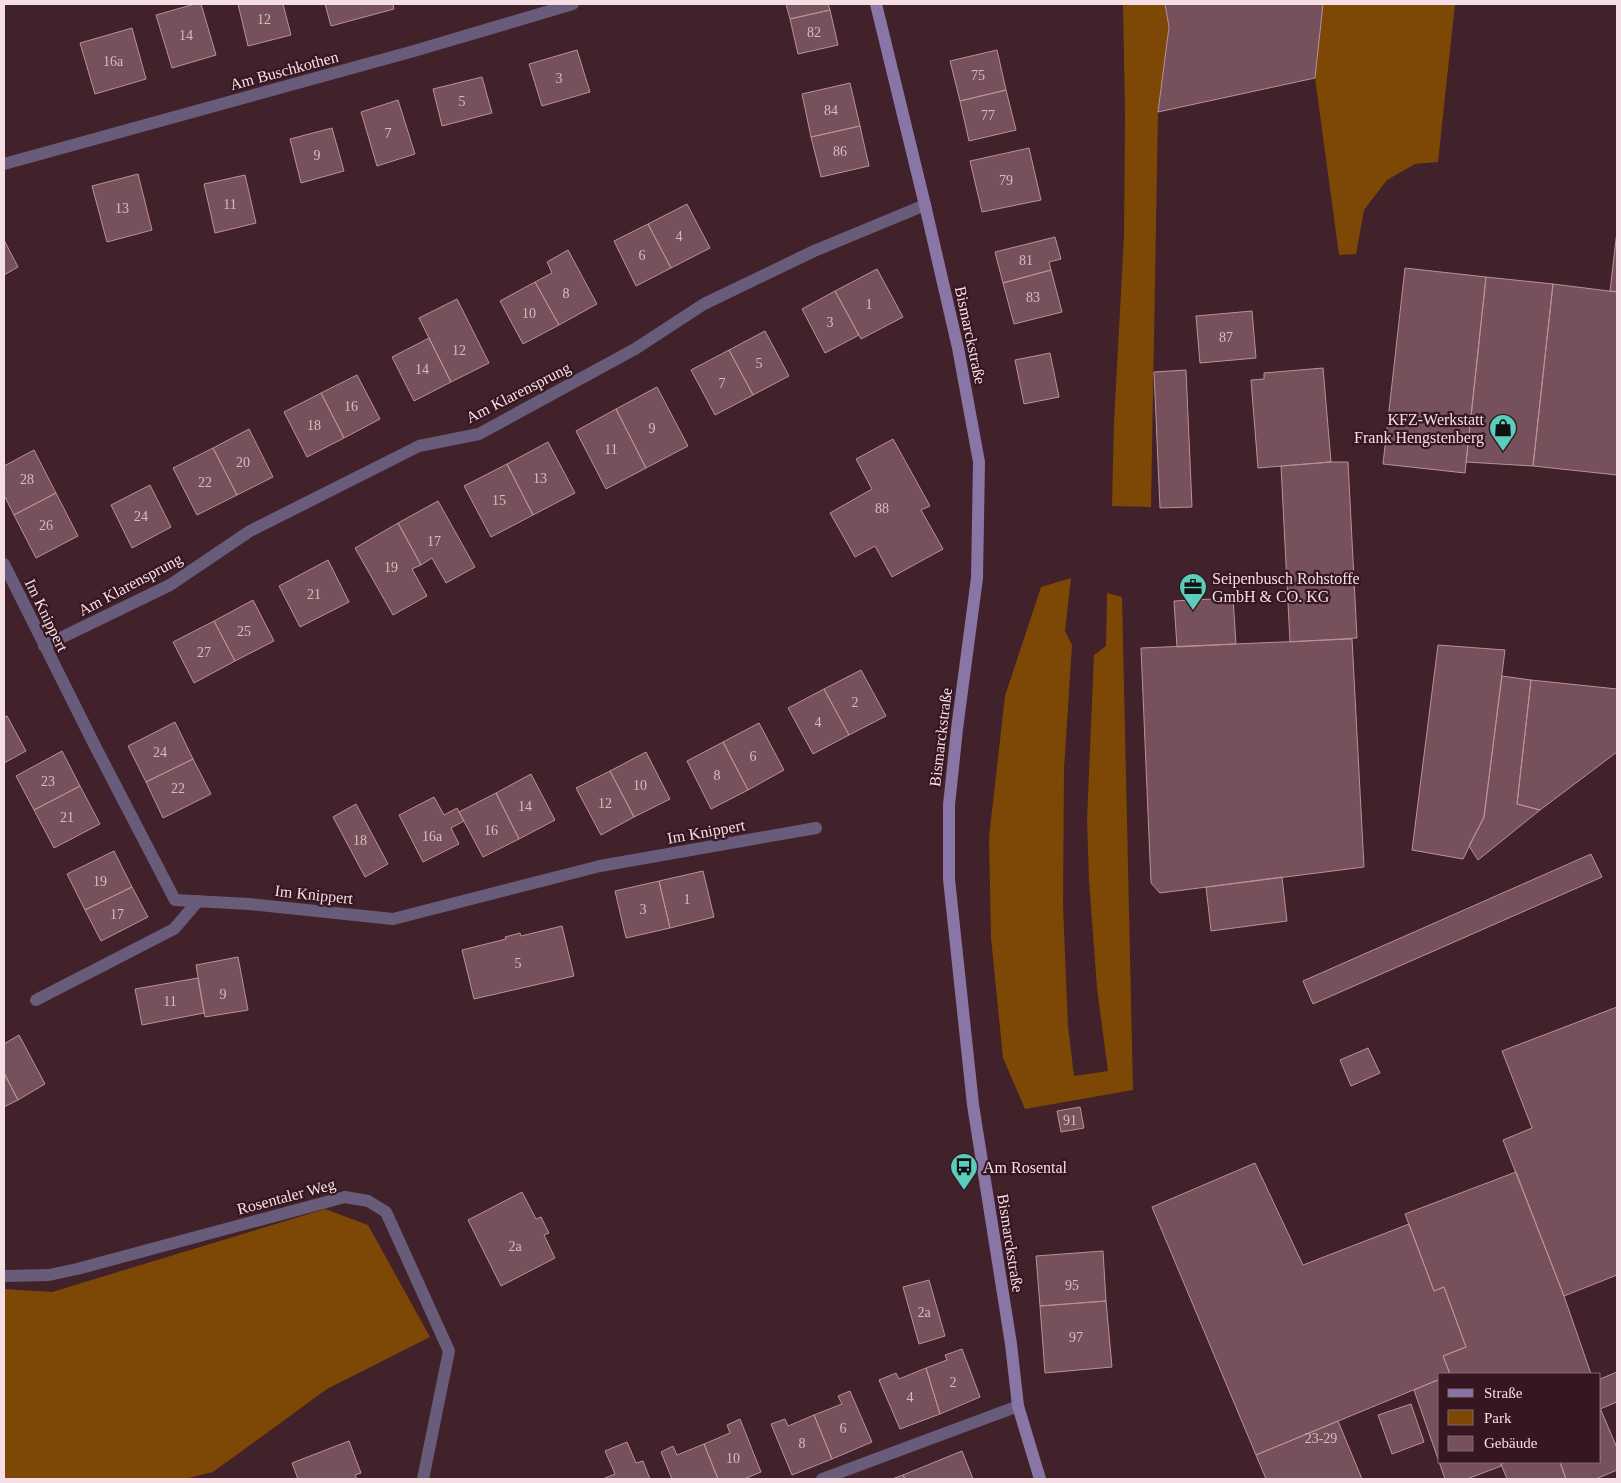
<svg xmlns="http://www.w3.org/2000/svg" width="1621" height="1483" viewBox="0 0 1621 1483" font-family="'Times New Roman',serif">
<rect width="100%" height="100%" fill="#41212a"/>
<!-- green -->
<path fill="#7d4705" d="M1123,4H1165L1169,27L1158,112L1151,507L1112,506L1114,421L1124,237L1125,114Z
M1323,4H1455L1438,162L1415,164L1387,180L1364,210L1356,254L1339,255L1315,78Z
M1071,578L1065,631L1072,645L1064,769L1063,906L1068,1026L1074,1076L1108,1071L1097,988L1089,881L1087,820L1094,655L1106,646L1107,593L1122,597L1133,1090L1025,1109L1003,1058L991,938L989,837L1005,696L1041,587Z
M325,1209L368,1225L430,1337L327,1389L213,1472L185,1479H4V1289L52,1292Z"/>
<!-- building -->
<path fill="#76515b" stroke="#b9919b" d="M195,4H201L216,55L172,68L156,15Z
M238,4H283L291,35L248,46Z
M325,4H393L394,9L331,26Z
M786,4H828L830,10L790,19Z
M1165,4H1323L1315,78L1158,112L1169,27Z
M830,10L838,45L798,54L790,19Z
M132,28L146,79L95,94L80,43Z
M577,50L590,92L542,106L529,64Z
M997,50L1006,90L960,101L950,61Z
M482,77L492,113L442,126L433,89Z
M850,83L860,126L811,137L802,94Z
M1006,90L1016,130L969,141L960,101Z
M398,100L415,154L377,166L361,112Z
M860,126L869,166L821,177L811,137Z
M332,128L344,171L301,183L290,139Z
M1029,148L1041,200L982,212L970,161Z
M138,174L152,230L107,242L92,186Z
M245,175L256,223L215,233L204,184Z
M687,204L710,248L671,268L648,224Z
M648,224L671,268L636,286L614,241Z
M1617,231V292L1610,291Z
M1055,237L1061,259L1049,262L1051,270L1003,283L995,252Z
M4,240L18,267L4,275Z
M568,250L597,304L559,325L535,282L552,273L547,262Z
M1405,268L1486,277L1465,473L1383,464Z
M877,269L903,317L861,339L835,291Z
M1051,270L1062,312L1014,324L1003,283Z
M1486,277L1553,284L1533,466L1466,462Z
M535,282L559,325L523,344L500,301Z
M1553,284L1617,292V475L1533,466Z
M835,291L859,335L825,353L802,309Z
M457,299L489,363L451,382L419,318Z
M1252,311L1256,358L1200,363L1196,316Z
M765,331L789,376L753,395L729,350Z
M429,338L451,382L414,401L392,357Z
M729,350L753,395L715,415L691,370Z
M1050,353L1059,397L1024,404L1015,360Z
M1323,368L1331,462L1258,468L1251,380L1264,379V373Z
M1186,370L1192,507L1160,508L1154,372Z
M357,375L380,419L344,438L321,393Z
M657,387L688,446L646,468L616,409Z
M321,393L344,438L307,457L284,412Z
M616,409L646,468L606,489L576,431Z
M249,429L273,477L237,495L213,448Z
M893,439L930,506L921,510L943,549L892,577L875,546L855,557L830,513L872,489L856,459Z
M548,442L575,493L533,515L507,464Z
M213,448L237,495L197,515L173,468Z
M34,450L56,493L14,515L4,495V466Z
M1331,462H1348L1357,638L1290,642L1281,466Z
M507,464L533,515L491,537L464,486Z
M150,485L171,527L132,548L111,505Z
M56,493L78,536L36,558L14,515Z
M438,501L475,567L446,583L432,558L421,565L398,523Z
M398,523L421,565L412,569L427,596L393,615L355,548Z
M328,560L349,602L300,627L279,586Z
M1233,598L1236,644L1177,647L1174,601Z
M253,600L274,641L235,661L214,621Z
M214,621L235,661L194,683L173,642Z
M1352,639L1364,867L1160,893L1151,883L1141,648Z
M1438,645L1505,650L1484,817L1463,859L1412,850Z
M861,670L886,716L849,735L824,689Z
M1502,676L1531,680L1517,804L1540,810L1478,860L1469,846L1484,817Z
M1531,680L1617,689V752L1540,810L1517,804Z
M824,689L849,735L813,754L788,708Z
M7,716L26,751L4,763V717Z
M175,722L193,759L146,782L128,746Z
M759,723L784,770L748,790L723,742Z
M723,742L748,790L711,809L687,761Z
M62,751L80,786L34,810L16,776Z
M646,752L670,799L634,817L610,771Z
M193,759L211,794L163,818L146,782Z
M610,771L634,817L601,835L576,788Z
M531,774L555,820L519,839L496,793Z
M80,786L100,824L54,848L34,810Z
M496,793L519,839L483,857L459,812Z
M434,797L444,815L457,808L464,821L451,828L459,844L423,862L399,815Z
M356,804L388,864L365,877L333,817Z
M114,851L132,887L85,910L67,874Z
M1591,854L1602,877L1313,1004L1303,981Z
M703,871L714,917L670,928L659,881Z
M1282,877L1287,921L1211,931L1206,887Z
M659,881L670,928L626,938L615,891Z
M132,887L148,917L101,941L85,910Z
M562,926L574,976L474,999L462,950L506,939L505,937L520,933L521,936Z
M238,957L248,1010L205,1017L196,965Z
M198,978L204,1013L142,1025L135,989Z
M1617,1007V1275L1564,1296L1503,1140L1532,1128L1502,1051Z
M19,1035L45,1084L18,1100L4,1073V1044Z
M1368,1048L1380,1073L1351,1086L1340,1060Z
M4,1073L18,1100L4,1107Z
M1080,1107L1084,1128L1061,1132L1057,1111Z
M1255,1163L1303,1265L1409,1224L1434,1291L1444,1287L1466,1347L1443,1356L1450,1374H1440V1379L1256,1455L1152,1207Z
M1516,1172L1564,1296L1591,1374H1450L1443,1356L1466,1347L1444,1287L1434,1291L1405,1214Z
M522,1192L536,1219L541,1217L549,1233L544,1235L555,1258L501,1286L468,1220Z
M1103,1251L1106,1301L1040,1306L1036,1256Z
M929,1280L945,1336L919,1344L903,1287Z
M1106,1301L1112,1367L1045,1373L1040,1306Z
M962,1349L980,1397L940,1414L926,1368L947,1360L945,1355Z
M926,1368L940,1414L900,1429L879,1380L896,1373L899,1379Z
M1617,1372V1402L1600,1409V1379Z
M1440,1379V1462H1505L1501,1464V1466L1467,1479H1445L1414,1390Z
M850,1391L872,1442L832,1459L814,1415L842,1404L838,1396Z
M1411,1404L1424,1442L1392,1454L1378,1415Z
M1600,1408L1617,1448V1470L1596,1479H1566L1560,1462H1600Z
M814,1415L832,1459L792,1475L771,1424L785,1419L788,1426Z
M740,1419L761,1472L744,1479H718L704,1444L730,1433L727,1425Z
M1338,1421L1362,1479H1266L1256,1455Z
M349,1441L361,1473L355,1475L357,1479H298L292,1463Z
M627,1442L636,1463L643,1461L650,1479H606L605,1478L615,1474L605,1451Z
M704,1444L718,1479H672L661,1452L673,1446L677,1455Z
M962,1451L973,1479H905L903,1475Z
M1505,1462H1560L1566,1479H1507L1501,1464Z
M903,1475L905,1479H892Z"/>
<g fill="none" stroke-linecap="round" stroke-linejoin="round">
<!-- lane -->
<path stroke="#685c7a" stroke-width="12" d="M36,1000L174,929L198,901"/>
<!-- street -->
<path stroke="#685c7a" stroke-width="12" d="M4,164L414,51L573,4
M4,564L95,746L175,900L249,904L393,919L600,866L816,828
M44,646L170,585L250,531L419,446L479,434L635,349L704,304L814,251L925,205
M4,1276L49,1275L77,1269L345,1197L368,1201L386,1212L449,1351L423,1479
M822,1479L1018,1406"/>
<!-- secondary -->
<path stroke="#8976a6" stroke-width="12" d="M876,4L925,205L958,348L979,462L977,578L957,729L949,805V879L973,1105L1011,1344L1018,1406L1040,1479"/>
</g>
<!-- icons -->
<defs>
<symbol id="shop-pin" viewBox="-11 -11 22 30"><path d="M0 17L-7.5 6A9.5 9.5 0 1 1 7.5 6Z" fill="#5acebd" stroke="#361721"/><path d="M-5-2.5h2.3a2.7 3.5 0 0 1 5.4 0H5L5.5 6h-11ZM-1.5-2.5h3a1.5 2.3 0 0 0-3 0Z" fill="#111"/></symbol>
<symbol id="office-pin" viewBox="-11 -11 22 30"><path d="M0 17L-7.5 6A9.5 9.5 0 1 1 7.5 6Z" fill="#5acebd" stroke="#361721"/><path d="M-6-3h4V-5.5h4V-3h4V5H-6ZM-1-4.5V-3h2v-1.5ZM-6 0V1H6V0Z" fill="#111"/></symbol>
<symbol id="bus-pin" viewBox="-11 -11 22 30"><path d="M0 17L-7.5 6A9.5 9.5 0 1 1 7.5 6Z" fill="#5acebd" stroke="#361721"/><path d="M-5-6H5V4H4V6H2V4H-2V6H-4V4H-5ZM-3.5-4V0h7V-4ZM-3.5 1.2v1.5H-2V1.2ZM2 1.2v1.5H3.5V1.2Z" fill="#111"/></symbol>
</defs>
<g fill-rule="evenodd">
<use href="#shop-pin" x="1487" y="412" width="32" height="43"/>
<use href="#office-pin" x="1177" y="571" width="32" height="43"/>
<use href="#bus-pin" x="948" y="1151" width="32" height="43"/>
</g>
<g text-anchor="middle" stroke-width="4.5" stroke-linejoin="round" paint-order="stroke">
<!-- number labels -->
<g font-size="14" fill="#d5bcc2">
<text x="264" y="24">12</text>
<text x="814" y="37">82</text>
<text x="186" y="40">14</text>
<text x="113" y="66">16a</text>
<text x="978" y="80">75</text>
<text x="559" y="83">3</text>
<text x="462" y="106">5</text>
<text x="831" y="115">84</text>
<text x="988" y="120">77</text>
<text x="388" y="138">7</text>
<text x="840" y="156">86</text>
<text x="317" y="160">9</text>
<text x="1006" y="185">79</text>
<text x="230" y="209">11</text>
<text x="122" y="213">13</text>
<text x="679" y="241">4</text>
<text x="642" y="260">6</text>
<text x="1026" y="265">81</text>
<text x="566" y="298">8</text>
<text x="1033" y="302">83</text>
<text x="869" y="309">1</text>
<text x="529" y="318">10</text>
<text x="830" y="327">3</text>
<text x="1226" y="342">87</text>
<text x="459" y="355">12</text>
<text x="759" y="368">5</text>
<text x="422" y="374">14</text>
<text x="722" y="388">7</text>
<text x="351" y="411">16</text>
<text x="314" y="430">18</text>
<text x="652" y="433">9</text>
<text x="611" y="454">11</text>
<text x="243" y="467">20</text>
<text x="540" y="483">13</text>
<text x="27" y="484">28</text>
<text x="205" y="487">22</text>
<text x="499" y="505">15</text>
<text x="882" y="513">88</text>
<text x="141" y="521">24</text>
<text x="46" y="530">26</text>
<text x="434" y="546">17</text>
<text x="391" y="572">19</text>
<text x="314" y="599">21</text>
<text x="244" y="636">25</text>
<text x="204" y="657">27</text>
<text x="855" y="707">2</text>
<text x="818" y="727">4</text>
<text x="160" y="757">24</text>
<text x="753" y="761">6</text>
<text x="717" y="780">8</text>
<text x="48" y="786">23</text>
<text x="640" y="790">10</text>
<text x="178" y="793">22</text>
<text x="605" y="808">12</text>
<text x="525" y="811">14</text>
<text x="67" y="822">21</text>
<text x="491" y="835">16</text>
<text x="432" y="841">16a</text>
<text x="360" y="845">18</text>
<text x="100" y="886">19</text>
<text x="687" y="904">1</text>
<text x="643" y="914">3</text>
<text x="117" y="919">17</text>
<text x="518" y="968">5</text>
<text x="223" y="999">9</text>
<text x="170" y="1006">11</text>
<text x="1070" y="1125">91</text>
<text x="515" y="1251">2a</text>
<text x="1072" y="1290">95</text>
<text x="924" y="1317">2a</text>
<text x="1076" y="1342">97</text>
<text x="953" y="1387">2</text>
<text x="910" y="1402">4</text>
<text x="843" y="1433">6</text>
<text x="1321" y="1443">23-29</text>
<text x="802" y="1448">8</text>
<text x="733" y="1463">10</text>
</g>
<!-- street labels -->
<g font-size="16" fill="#f5dfe4" stroke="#361721">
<text transform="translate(284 70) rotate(-15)" y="6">Am Buschkothen</text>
<text transform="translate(971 335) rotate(78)" y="6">Bismarckstraße</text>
<text transform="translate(518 392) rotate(-27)" y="6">Am Klarensprung</text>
<text transform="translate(130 584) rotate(-28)" y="6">Am Klarensprung</text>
<text transform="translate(47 615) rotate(64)" y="6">Im Knippert</text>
<text transform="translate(940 737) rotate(-83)" y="6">Bismarckstraße</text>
<text transform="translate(706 831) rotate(-10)" y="6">Im Knippert</text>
<text transform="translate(314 894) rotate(6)" y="6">Im Knippert</text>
<text transform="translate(286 1196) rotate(-15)" y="6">Rosentaler Weg</text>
<text transform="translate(1011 1243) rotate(81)" y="6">Bismarckstraße</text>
</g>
<!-- poi labels -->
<g font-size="16" fill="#f5dfe4" stroke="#361721" text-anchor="start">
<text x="1484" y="425" text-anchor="end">KFZ-Werkstatt<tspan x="1484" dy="18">Frank Hengstenberg</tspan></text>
<text x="1212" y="584">Seipenbusch Rohstoffe<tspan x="1212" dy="18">GmbH &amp; CO. KG</tspan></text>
<text x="983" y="1173">Am Rosental</text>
</g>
</g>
<!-- border -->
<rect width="1621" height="1483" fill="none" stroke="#f5dfe4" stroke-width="10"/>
<!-- legend -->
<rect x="1438" y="1373" width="162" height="90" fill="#361721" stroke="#82676f"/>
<rect x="1448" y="1389" width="25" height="8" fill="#8976a6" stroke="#82676f"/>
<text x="1484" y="1398" font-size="15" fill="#f5dfe4">Straße</text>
<rect x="1448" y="1410" width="25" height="15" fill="#7d4705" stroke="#82676f"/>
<text x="1484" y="1423" font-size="15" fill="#f5dfe4">Park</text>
<rect x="1448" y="1436" width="25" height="15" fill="#76515b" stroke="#82676f"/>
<text x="1484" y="1448" font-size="15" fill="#f5dfe4">Gebäude</text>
</svg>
